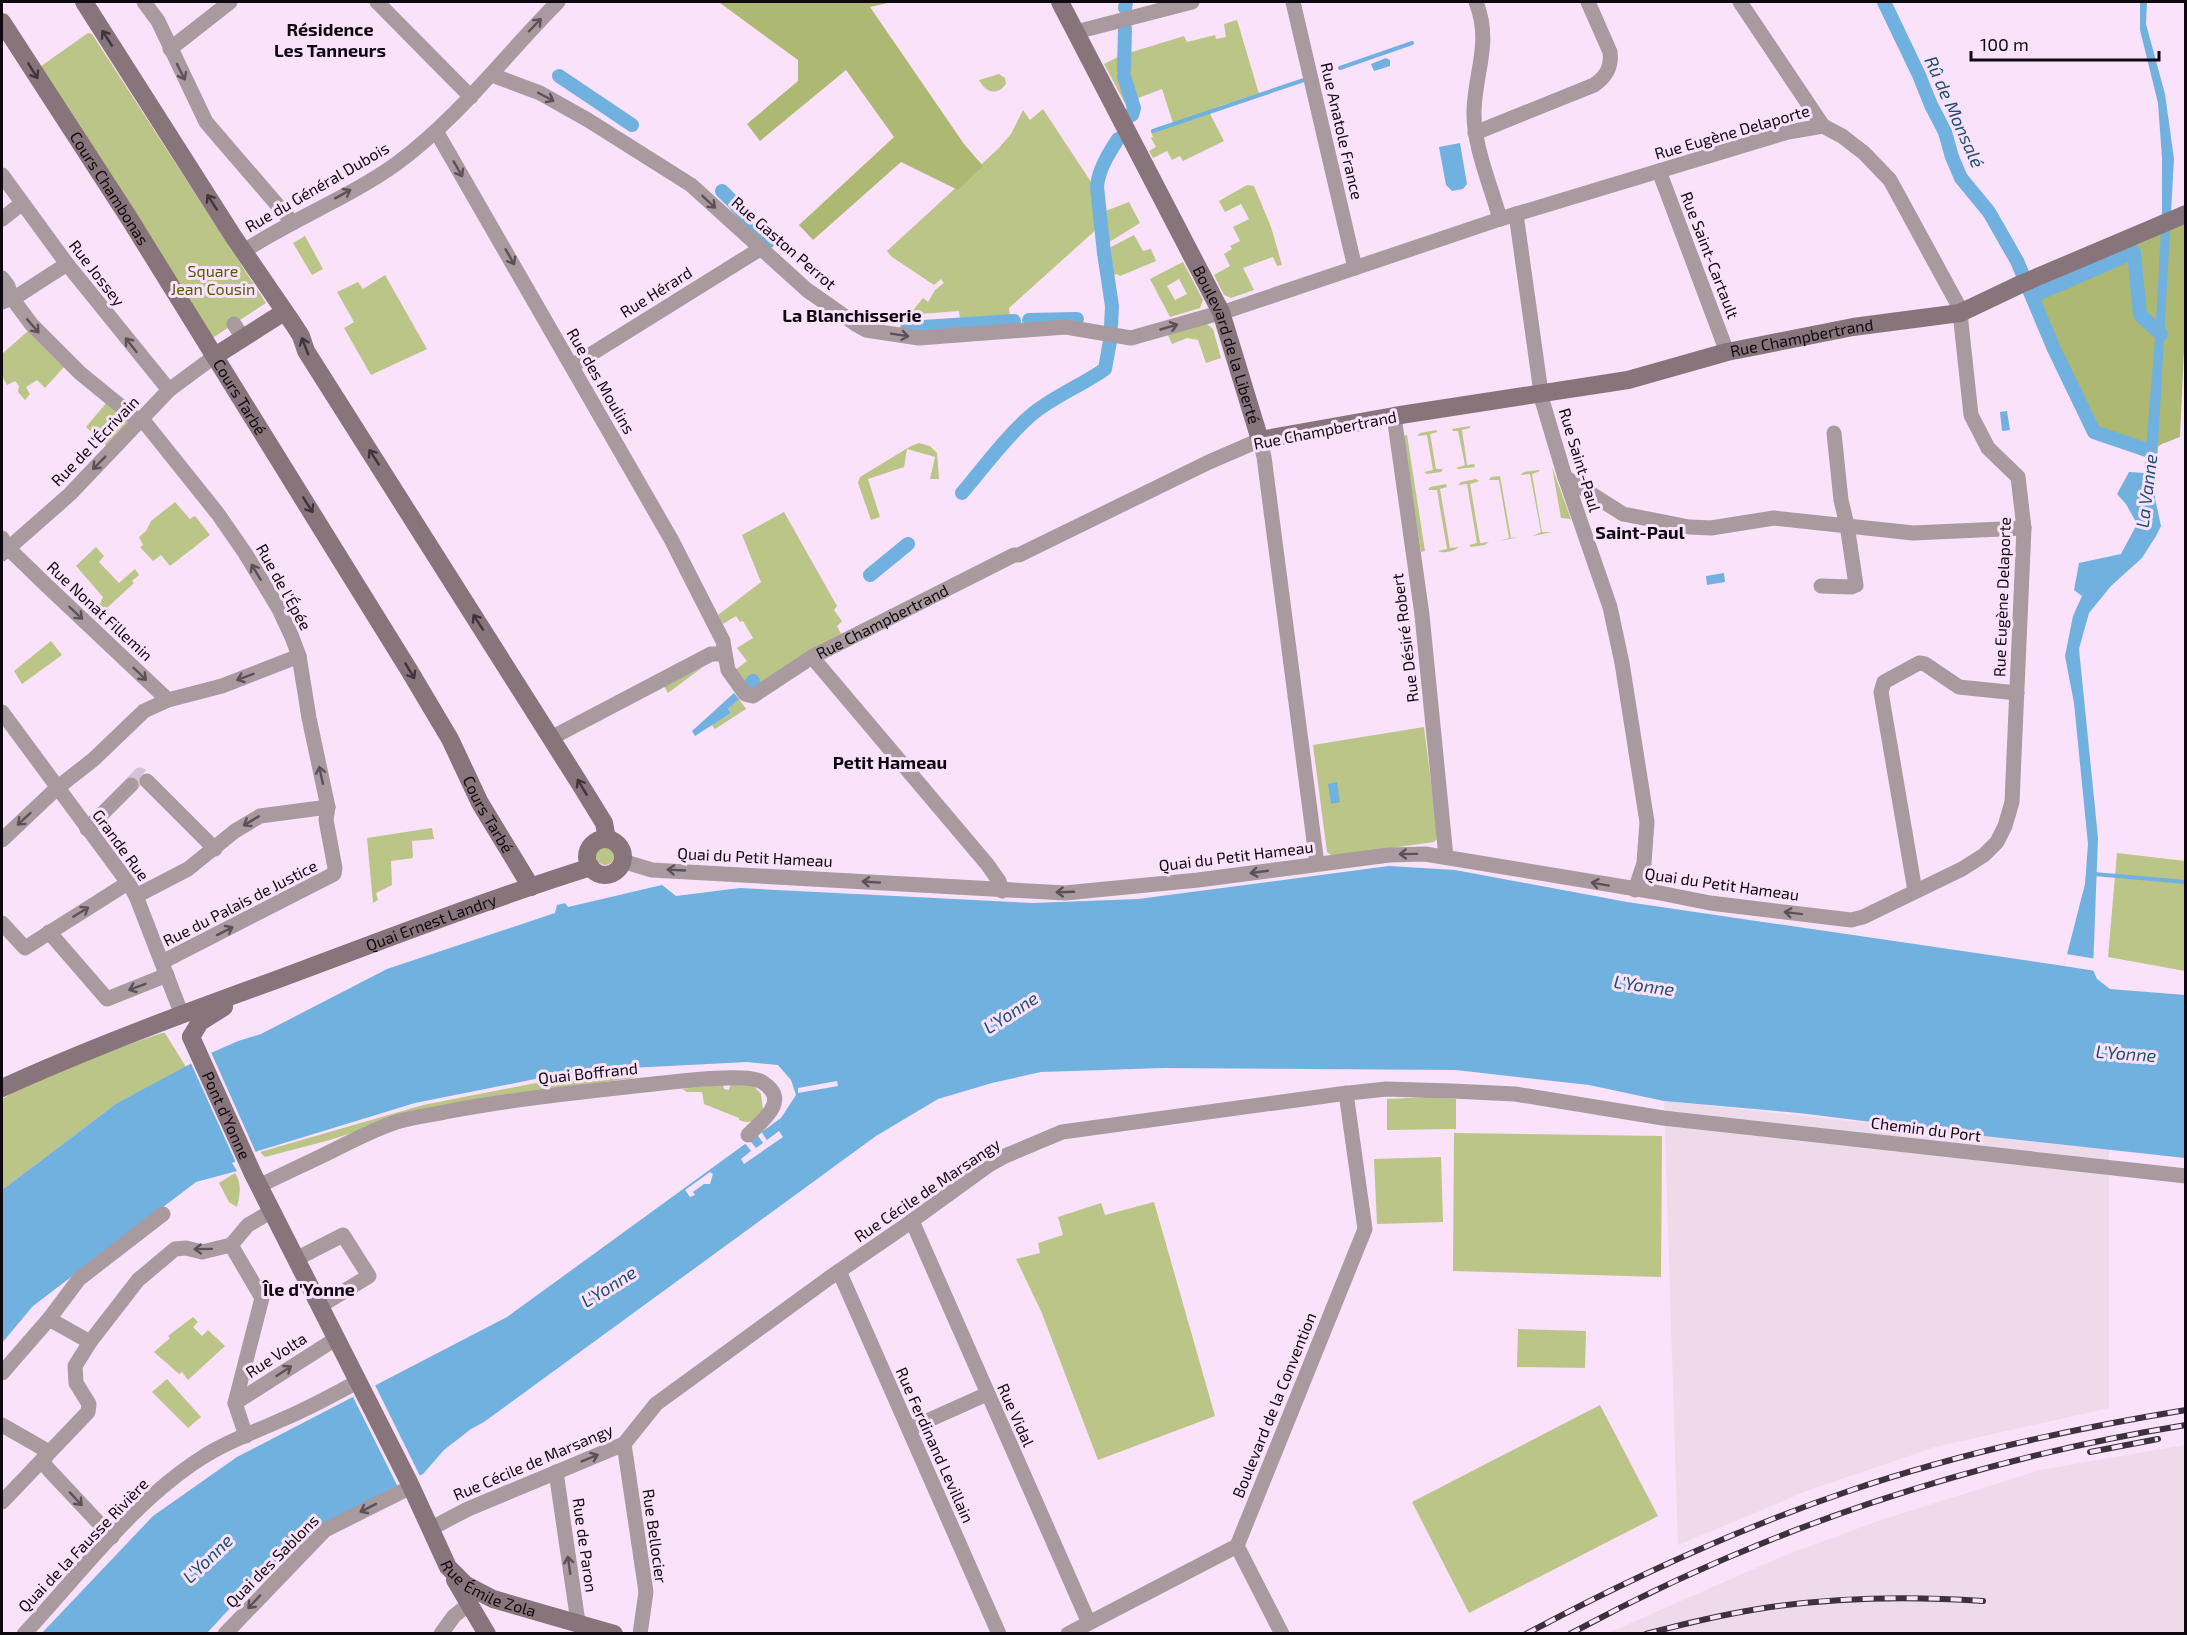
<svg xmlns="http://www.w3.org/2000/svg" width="2187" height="1635" viewBox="0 0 2187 1635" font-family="'Exo 2',sans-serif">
<rect width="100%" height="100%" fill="#f9e2fa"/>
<!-- industrial -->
<path fill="#eedae9" d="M1664,1101L2109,1149V1408L1935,1447L1809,1490L1678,1545Z
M2185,1445V1633H1608L1781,1557L1878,1521L2040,1470Z"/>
<!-- green -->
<path fill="#bbc587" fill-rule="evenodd" d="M1237,20L1259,94L1220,106L1209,112L1224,141L1183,161L1180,156L1172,160L1167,151L1153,158L1149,151L1156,147L1151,138L1153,137L1151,132L1173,123L1162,89L1125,103L1104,64L1122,55L1184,36L1187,42L1215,35L1216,39L1226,37L1224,24Z
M88,33L92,34L266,303L211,339L37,69Z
M999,74L1005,78L1006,84C997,96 986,93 979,80Z
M1043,109L1095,188L1099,227L1009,308L1010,317L960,320L959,311L920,314L921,324H912L906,332L897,330L923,298L928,302L935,290L944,283L941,279L934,285L892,257L887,251L998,149L1011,134L1023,110L1030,120Z
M1247,185L1254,186L1271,227L1282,265L1277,266L1273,257L1243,268L1254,290L1231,298L1224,295L1214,275L1230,266L1224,254L1232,249L1230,246L1240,241L1233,227L1249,219L1241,204L1225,212L1219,201Z
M1129,202L1140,223L1106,244L1103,212Z
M1134,235L1143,251L1151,249L1156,261L1120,276L1117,274L1111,276L1107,249Z
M305,236L323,269L312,275L293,243Z
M1183,262L1203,300L1200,308L1170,317L1150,279ZM1179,279L1187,294L1175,300L1167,286Z
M385,275L427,349L371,375L344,328L354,322L337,292L358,282L363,289Z
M1207,324L1213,329L1221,358L1206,363L1198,340L1187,338L1172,344L1168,335Z
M28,331L64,367L45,388L37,380L26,387L30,394L25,400L18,392L19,386L15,381L7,385L3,378L2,354Z
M107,402L133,423L109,448L86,427Z
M1470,426V428L1462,430L1467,465L1474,464L1475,467L1458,469L1456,468L1465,465L1458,431H1453L1452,429Z
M1436,430L1438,432L1430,434L1436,469H1443L1441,472L1427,474L1424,472L1433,470L1427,435L1417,436L1420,433Z
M1407,435L1425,551L1421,552L1403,436Z
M919,443L930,446L937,453L939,479H930L935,457L907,449L904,467L868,479L880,517L871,520L858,483L860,477L911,446Z
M1552,467L1571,519L1561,518Z
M1539,470L1540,471L1532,474L1542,532H1552L1533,536L1541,532L1530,474L1520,475L1524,472Z
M1500,476L1511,538L1519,537L1500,541L1509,538L1499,480H1489L1491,477Z
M1476,479L1479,481L1470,484L1480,543L1489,542L1485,545L1471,547L1469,545L1477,543L1467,484L1458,485L1461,482Z
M1446,484L1447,487L1440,489L1450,548L1459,547C1454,551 1444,554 1438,551L1447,549L1437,490H1428L1430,487Z
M175,502L190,519L195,516L210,535L170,566L161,555L153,561L140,547L143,545L139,537L146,531L151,521Z
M784,512L837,606L834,610L842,621L837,626L841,634L810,650L752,688L747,686L735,670L747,661L737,648L753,638L743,621L740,622L736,616L723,624L718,615L761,582L742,535Z
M96,547L104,556L99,562L119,583L135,569L139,575L132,581L134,583L95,619L89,612L100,604L103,597L76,566Z
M51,641L62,655L22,684L14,671Z
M703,667L668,693L664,686Z
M739,699L746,709L715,729L712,725L731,713L728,709Z
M1424,727L1438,838L1434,842L1332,856L1327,852L1313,745Z
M432,828L434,839L412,841L413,858L391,861L392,885L376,893L378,900L373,903L367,838Z
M596 856a9 9 0 1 1 18 0a9 9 0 1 1-18 0Z
M2117,853L2185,861V971L2108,957Z
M162,1033H165L186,1067L117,1103L2,1190V1099C51,1070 108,1052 162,1033Z
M634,1072V1078L497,1096L407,1115L330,1140L265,1157L260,1152L423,1105L546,1081Z
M731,1083L753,1085L761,1094L763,1109C759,1120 750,1125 739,1120V1118L704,1104L702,1092H687L682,1089L723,1084L724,1089L729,1090Z
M1428,1097L1456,1099V1129L1387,1130V1099Z
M1454,1133L1662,1136L1661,1277L1453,1271Z
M1441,1157L1443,1222L1377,1224L1374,1159Z
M235,1173C242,1184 240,1194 237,1207L229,1202L219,1183Z
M1154,1202L1215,1416L1098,1460L1041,1311L1016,1259L1040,1253L1038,1243L1063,1235L1058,1217L1101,1203L1105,1215Z
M193,1317L198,1322L193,1327L202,1336L208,1330L225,1346L188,1380L182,1372L179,1374L154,1352L170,1338L168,1336Z
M1518,1329L1586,1331L1585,1368L1517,1367Z
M167,1379L201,1417L188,1428L152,1392Z
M1600,1405L1658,1516L1469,1613L1412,1502Z"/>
<!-- forest -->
<path fill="#adb872" d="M721,2H892L870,7L964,144L983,166L958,190L901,162L813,240L799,225L894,137L846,70L760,141L747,124L798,81V60L720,3Z
M2185,223V327L2180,437L2162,444L2142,456L2096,429L2035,290Z"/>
<!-- water -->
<path fill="#71b1df" d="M2140,2H2147L2146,24L2165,94L2174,159L2155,498L2161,526L2156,536L2142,558L2111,586L2089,613L2079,649L2098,838L2093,970L2097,979L2110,989L2185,995V1158L1984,1136L1799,1113L1664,1101L1589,1085L1456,1070L1164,1068L1041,1072L992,1083L938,1099L876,1136L484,1422L471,1429L444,1450L423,1474L317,1528L260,1576L207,1633H42L153,1516L237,1457L507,1317L781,1118L796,1095L791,1080L778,1065L747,1062L630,1068L550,1076L415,1103L258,1151L232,1163L237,1171L196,1182L33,1306L2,1343V1190L117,1103L211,1053L238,1041L261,1034L387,969L555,913L557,905L565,903L568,907L662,885L676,896L740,888L1033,903L1138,899L1389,866L1455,870L1627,902L2064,966L2085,884L2088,844L2074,703L2065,656L2073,616L2082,596L2074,590L2079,563L2121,554L2137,524L2126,504L2117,494L2129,472L2144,473L2155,339L2162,213V158L2158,103L2140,30Z
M1386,58L1390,60V66L1374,71L1371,64Z
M1460,143L1467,184L1463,189L1452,191L1446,185L1439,147Z
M2007,411L2010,430L2002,431L2000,412Z
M1724,573L1725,582L1707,585L1706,576Z
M734,693L739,699L728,709L731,713L695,736L692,731Z
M1337,782L1340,802L1331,804L1328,784Z"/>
<!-- pier -->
<path fill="#f9e2fa" d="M2066,954L2097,959L2096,971L2064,966Z
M210,1050L257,1155L237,1165L190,1061Z
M837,1081L838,1086L798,1093V1088Z
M760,1130L767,1140L779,1131L783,1137L744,1164L741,1159L751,1151L744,1142L748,1138L756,1148L763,1143L756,1133Z
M710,1172L713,1174L710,1184H704L693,1192L695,1195L690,1197L685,1190Z
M375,1385L420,1476L398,1487L353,1397Z"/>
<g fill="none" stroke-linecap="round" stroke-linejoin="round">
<!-- stream -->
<path stroke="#71b1df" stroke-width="4" d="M1340,68L1412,43
M1153,131L1304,80
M2094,874L2186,882"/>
<!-- canal -->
<path stroke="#71b1df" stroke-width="14" d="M1884,2L1919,75L1931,105L1945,132L1952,157L1961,178L1989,212L2017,261L2054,349L2094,432L2150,451
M1125,8L1126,2
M1124,69L1125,28
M559,76L632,125
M1124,76L1134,108L1132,115
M722,191L730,199
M733,202L769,241
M2033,296L2134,252L2140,315L2161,334
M1029,320L1077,319
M1111,326L1112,306L1104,253L1097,187C1098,170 1109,153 1118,139
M908,328L1014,321
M962,493C984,467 1004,439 1030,416C1052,397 1081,386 1105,369L1110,341
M870,575L908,544
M749,687L753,681"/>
<!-- street-tunnel -->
<path stroke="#d6c1d7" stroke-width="15" stroke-dasharray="15 8" stroke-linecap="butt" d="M131,785L140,775L147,781"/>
<!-- street -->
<g stroke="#a89a9f" stroke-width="15">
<path d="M144,2L158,21L206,122L292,222"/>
<path d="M377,2L471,97"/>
<path d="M1293,2L1355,268"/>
<path d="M1476,2C1492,43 1475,71 1474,111C1473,145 1491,186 1500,219"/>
<path d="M1740,2L1823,126"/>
<path d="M1076,32L1192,2"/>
<path d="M170,49L230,2"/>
<path d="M492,75L540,93L588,120L691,185L807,290L857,325L866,330L919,338L1066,327L1131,338L1230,310L1500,219L1788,132L1823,126L1842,136L1864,153L1890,180L1957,303L1960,313L1971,415L1988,448L2018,477L2024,528L2012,802L2005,826L1997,842L1984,855L1962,869L1863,917L1851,920L1710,903L1655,892L1425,854L1389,855L1198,880L1065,893L652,870L622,861"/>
<path d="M436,131L671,539L723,641L725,654"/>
<path d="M1475,133L1594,85C1606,77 1612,67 1610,52L1588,2"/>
<path d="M1659,171L1727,352"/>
<path d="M2,175L67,264L169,390"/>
<path d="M1516,214L1542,400L1565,477L1610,607L1622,663L1647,822L1644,863L1635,890"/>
<path d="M2,219L21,204"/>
<path d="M244,251C293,219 350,197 396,164C459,118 504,56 558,2"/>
<path d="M2,278L8,286L11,297L32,325L80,373L140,422L146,424L218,514L245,553L279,609L292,637L299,656L309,718L328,807L326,820L335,868L334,874L162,962"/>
<path d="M2,302L19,295L67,264"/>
<path d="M234,324L243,338"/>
<path d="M572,366L760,249"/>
<path d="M1394,416L1422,615L1446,857"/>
<path d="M1565,477L1623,514L1689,527L1711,528L1774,518L1913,533L2024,528"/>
<path d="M2,538L8,548L43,582L168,700"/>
<path d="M2,554L70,494L169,390L215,356"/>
<path d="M1821,586L1851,587L1856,585L1847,525L1841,500L1834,433"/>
<path d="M812,657L987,864L999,881L1002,891"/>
<path d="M2,712L129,884L136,896L182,1015"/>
<path id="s1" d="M551,738L711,654H725L728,670L745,694L753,696L812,657L1014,555H1019L1209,462L1260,440L1264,457L1317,864"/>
<path d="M147,781L215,849"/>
<path d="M87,829L131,785"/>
<path d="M2,840L57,788L94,759L144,711L168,700L222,686L299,656"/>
<path d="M1915,891L1881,692L1884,682L1919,663L1925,664L1959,687L2017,693"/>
<path d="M136,896L188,869L235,831L260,816L328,807"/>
<path d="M2,923L25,948L123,886L129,884"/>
<path d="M49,932L107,999L167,975"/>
<path d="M259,1186C285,1173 312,1161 338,1148C358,1138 379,1127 400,1121C415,1117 431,1115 445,1112C508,1100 571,1093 635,1086C658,1084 746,1071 762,1082C791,1100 763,1120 748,1135"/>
<path d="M912,1221L1089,1623"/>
<path d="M231,1245L262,1298L235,1403L246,1436"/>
<path d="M296,1259L343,1235L369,1276L320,1306"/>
<path d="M839,1271L999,1634"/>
<path d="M49,1319L90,1342"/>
<path d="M2,1373L49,1319L79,1279L163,1214"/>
<path d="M235,1403L337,1338"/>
<path d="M2,1425L44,1449L45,1465L50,1471L112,1537"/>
<path d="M909,1429L987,1394"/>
<path d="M624,1444L646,1592L640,1634"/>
<path d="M556,1472L578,1622"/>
<path d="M2,1502L88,1412L89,1404L76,1383L75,1366L90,1342L138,1280L175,1249L186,1248L202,1252L231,1245L248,1225L272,1211"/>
<path d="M430,1529L468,1509L624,1444L656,1404L829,1278L902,1228L989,1165L1005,1156L1062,1132L1340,1094L1386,1089L1452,1091L1515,1094L1663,1118L2186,1176"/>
<path d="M1237,1546L1282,1634"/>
<path d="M24,1634C80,1574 133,1501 203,1457C227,1441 255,1432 281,1420C308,1409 333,1395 359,1381"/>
<path d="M225,1634L325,1530L411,1487"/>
<path d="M441,1634L454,1616L469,1604"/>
<path d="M1068,1634L1237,1546L1365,1229L1346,1093"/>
</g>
<!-- secondary -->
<g stroke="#88747b" stroke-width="18">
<path d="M84,2L233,236L294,325L301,336L306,351L580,784L604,823L607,839"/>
<path id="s2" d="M1060,2L1221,312L1260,440L1394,416L1628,380L1727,352L1853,327L1960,313L2021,284L2186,214"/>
<path id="s3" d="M2,22L129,218L409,670L450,739L480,803L531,887"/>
<path d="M215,356L284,312"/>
<circle cx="605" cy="857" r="18"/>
<path id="s4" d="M191,1037L253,1174L409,1482L448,1567L466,1585L493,1599L614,1634"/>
<path d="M191,1037L200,1022L224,1007"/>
<path id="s5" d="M2,1088C90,1048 182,1014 273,981C378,942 483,901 591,867"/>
<path d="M455,1580L487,1634"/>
</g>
<defs>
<path id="rail" d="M2090,1452L2158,1439
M1526,1634C1629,1579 1735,1530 1846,1492C1956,1454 2070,1429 2186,1410
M1570,1634C1761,1530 1971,1460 2186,1425
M1646,1634C1683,1624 1721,1615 1758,1609C1833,1597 1908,1596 1983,1601"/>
</defs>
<!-- rail casing -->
<use href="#rail" stroke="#3c313c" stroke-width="6"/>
<!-- rail -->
<use href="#rail" stroke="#f9e2fa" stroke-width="4" stroke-dasharray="11" stroke-linecap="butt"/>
</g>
<!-- one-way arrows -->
<defs><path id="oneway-shaft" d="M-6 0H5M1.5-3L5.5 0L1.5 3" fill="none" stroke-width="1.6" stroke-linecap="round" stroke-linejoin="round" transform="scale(1.5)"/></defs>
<g stroke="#5c5158">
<use href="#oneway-shaft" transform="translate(535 25) rotate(-46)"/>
<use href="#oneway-shaft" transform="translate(181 72) rotate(63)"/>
<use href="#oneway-shaft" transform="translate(546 97) rotate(28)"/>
<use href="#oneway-shaft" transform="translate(458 169) rotate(60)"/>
<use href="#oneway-shaft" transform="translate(343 194) rotate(-29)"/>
<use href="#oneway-shaft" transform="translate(709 202) rotate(43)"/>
<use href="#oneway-shaft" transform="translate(510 257) rotate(60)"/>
<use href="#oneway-shaft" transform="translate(33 326) rotate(49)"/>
<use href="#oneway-shaft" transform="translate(1169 327) rotate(-16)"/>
<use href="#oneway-shaft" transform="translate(900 335) rotate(9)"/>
<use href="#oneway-shaft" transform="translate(131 345) rotate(-128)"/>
<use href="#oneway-shaft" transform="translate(99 463) rotate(135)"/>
<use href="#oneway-shaft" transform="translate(256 572) rotate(-121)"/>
<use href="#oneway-shaft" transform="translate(76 613) rotate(43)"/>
<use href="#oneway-shaft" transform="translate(140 674) rotate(44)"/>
<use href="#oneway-shaft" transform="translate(245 677) rotate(159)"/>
<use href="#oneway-shaft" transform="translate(321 775) rotate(-102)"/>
<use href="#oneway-shaft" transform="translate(24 819) rotate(137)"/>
<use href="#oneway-shaft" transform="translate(251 821) rotate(149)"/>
<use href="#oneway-shaft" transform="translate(1408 854) rotate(179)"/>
<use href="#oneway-shaft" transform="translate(676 870) rotate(-177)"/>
<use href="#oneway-shaft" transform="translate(1259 872) rotate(172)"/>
<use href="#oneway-shaft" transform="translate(871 882) rotate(-176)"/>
<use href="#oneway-shaft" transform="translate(1600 884) rotate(-170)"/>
<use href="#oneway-shaft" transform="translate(1065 892) rotate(178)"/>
<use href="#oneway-shaft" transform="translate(81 912) rotate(-32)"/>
<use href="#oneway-shaft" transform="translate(1793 913) rotate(-173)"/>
<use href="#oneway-shaft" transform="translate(225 931) rotate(-27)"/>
<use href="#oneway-shaft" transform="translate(137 987) rotate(159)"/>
<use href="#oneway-shaft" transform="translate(203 1249) rotate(179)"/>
<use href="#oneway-shaft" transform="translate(284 1371) rotate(-33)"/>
<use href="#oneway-shaft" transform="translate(590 1458) rotate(-22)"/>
<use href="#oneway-shaft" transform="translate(76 1499) rotate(47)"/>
<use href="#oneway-shaft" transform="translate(368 1508) rotate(153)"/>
<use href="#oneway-shaft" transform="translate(569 1565) rotate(-98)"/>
<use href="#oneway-shaft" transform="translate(254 1602) rotate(133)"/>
</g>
<g stroke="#40333b">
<use href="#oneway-shaft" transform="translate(107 38) rotate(-123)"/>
<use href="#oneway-shaft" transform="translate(33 71) rotate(58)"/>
<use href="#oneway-shaft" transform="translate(212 202) rotate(-123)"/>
<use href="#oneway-shaft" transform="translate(305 346) rotate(-111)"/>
<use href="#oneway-shaft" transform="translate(374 457) rotate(-123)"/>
<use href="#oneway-shaft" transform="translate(308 505) rotate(58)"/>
<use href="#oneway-shaft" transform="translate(478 622) rotate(-123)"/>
<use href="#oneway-shaft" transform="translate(410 671) rotate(59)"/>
<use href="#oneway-shaft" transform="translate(582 787) rotate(-121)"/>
</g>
<g text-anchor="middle" stroke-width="6" stroke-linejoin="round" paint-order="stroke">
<!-- street labels -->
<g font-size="16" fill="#100810" stroke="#f9e2fa">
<text transform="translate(1342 131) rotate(77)" y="6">Rue Anatole France</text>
<text transform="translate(1732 132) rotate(-16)" y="6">Rue Eugène Delaporte</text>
<text transform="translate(317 187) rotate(-30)" y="6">Rue du Général Dubois</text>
<text dy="6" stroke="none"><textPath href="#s3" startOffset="198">Cours Chambonas</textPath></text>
<text transform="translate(784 243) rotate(41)" y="6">Rue Gaston Perrot</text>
<text transform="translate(1710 255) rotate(69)" y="6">Rue Saint-Cartault</text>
<text transform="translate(97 273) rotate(52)" y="6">Rue Jossey</text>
<text transform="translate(656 292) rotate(-32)" y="6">Rue Hérard</text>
<text dy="6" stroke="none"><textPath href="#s2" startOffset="1035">Rue Champbertrand</textPath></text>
<text dy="6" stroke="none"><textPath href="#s2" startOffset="382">Boulevard de la Liberté</textPath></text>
<text transform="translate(601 381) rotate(60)" y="6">Rue des Moulins</text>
<text dy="6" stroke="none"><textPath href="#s3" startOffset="444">Cours Tarbé</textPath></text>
<text transform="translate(1325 430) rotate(-11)" y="6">Rue Champbertrand</text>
<text transform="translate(95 441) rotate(-46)" y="6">Rue de l'Écrivain</text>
<text transform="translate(1580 460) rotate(73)" y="6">Rue Saint-Paul</text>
<text transform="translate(284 587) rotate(61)" y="6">Rue de l'Épée</text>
<text transform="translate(2002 597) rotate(-88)" y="6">Rue Eugène Delaporte</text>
<text transform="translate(100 611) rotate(43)" y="6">Rue Nonat Fillemin</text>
<text dy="6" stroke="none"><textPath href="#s1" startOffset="398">Rue Champbertrand</textPath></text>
<text transform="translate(1405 638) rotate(-97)" y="6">Rue Désiré Robert</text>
<text dy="6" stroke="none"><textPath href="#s3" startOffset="930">Cours Tarbé</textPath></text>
<text transform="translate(121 845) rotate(54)" y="6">Grande Rue</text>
<text transform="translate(1236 856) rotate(-7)" y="6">Quai du Petit Hameau</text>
<text transform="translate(755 857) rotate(3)" y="6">Quai du Petit Hameau</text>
<text transform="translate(1722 884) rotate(8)" y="6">Quai du Petit Hameau</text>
<text transform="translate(240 903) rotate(-27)" y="6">Rue du Palais de Justice</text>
<text dy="6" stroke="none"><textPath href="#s5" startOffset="460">Quai Ernest Landry</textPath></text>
<text transform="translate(588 1073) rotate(-6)" y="6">Quai Boffrand</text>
<text dy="6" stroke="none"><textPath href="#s4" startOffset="86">Pont d'Yonne</textPath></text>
<text transform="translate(1926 1129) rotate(7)" y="6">Chemin du Port</text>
<text transform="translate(927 1190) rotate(-34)" y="6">Rue Cécile de Marsangy</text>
<text transform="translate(276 1355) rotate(-33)" y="6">Rue Volta</text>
<text transform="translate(1274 1405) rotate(-68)" y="6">Boulevard de la Convention</text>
<text transform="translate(1016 1415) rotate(66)" y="6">Rue Vidal</text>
<text transform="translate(935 1445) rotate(66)" y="6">Rue Ferdinand Levillain</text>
<text transform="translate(533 1462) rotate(-23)" y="6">Rue Cécile de Marsangy</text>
<text transform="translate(655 1536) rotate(82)" y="6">Rue Bellocier</text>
<text transform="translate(83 1545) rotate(-46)" y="6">Quai de la Fausse Rivière</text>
<text transform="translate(585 1545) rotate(82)" y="6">Rue de Paron</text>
<text transform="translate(272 1561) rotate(-45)" y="6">Quai des Sablons</text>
<text dy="6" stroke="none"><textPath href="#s4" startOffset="636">Rue Émile Zola</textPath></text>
</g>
<!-- park labels -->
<g font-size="16" fill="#545c0b" stroke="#f9e2fa">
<text x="213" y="277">Square<tspan x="213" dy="18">Jean Cousin</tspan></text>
</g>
<!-- neighbourhood labels -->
<g font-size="18" font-weight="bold" fill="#100810" stroke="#f9e2fa">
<text x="330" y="36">Résidence<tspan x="330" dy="21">Les Tanneurs</tspan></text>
<text x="852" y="322">La Blanchisserie</text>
<text x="1640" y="539">Saint-Paul</text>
<text x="890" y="769">Petit Hameau</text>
<text x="309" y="1296">Île d'Yonne</text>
</g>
<!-- water labels -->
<g font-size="18" font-style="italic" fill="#1e4f6e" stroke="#f9e2fa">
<text transform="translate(1954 112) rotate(66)" y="6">Rû de Monsalé</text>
<text transform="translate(2147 491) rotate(-83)" y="6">La Vanne</text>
<text transform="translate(1644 986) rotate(8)" y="6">L'Yonne</text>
<text transform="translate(1011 1013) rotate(-33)" y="6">L'Yonne</text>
<text transform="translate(2126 1054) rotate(4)" y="6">L'Yonne</text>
<text transform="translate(609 1287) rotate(-32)" y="6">L'Yonne</text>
<text transform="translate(208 1559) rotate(-44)" y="6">L'Yonne</text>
</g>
</g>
<!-- border -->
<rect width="2187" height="1635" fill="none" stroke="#100810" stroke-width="6"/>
<!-- scale -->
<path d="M1971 51v9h188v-9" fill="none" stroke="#100810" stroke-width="3"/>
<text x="1980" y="51" font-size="18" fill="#100810" stroke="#f9e2fa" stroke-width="4.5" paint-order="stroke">100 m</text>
</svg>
